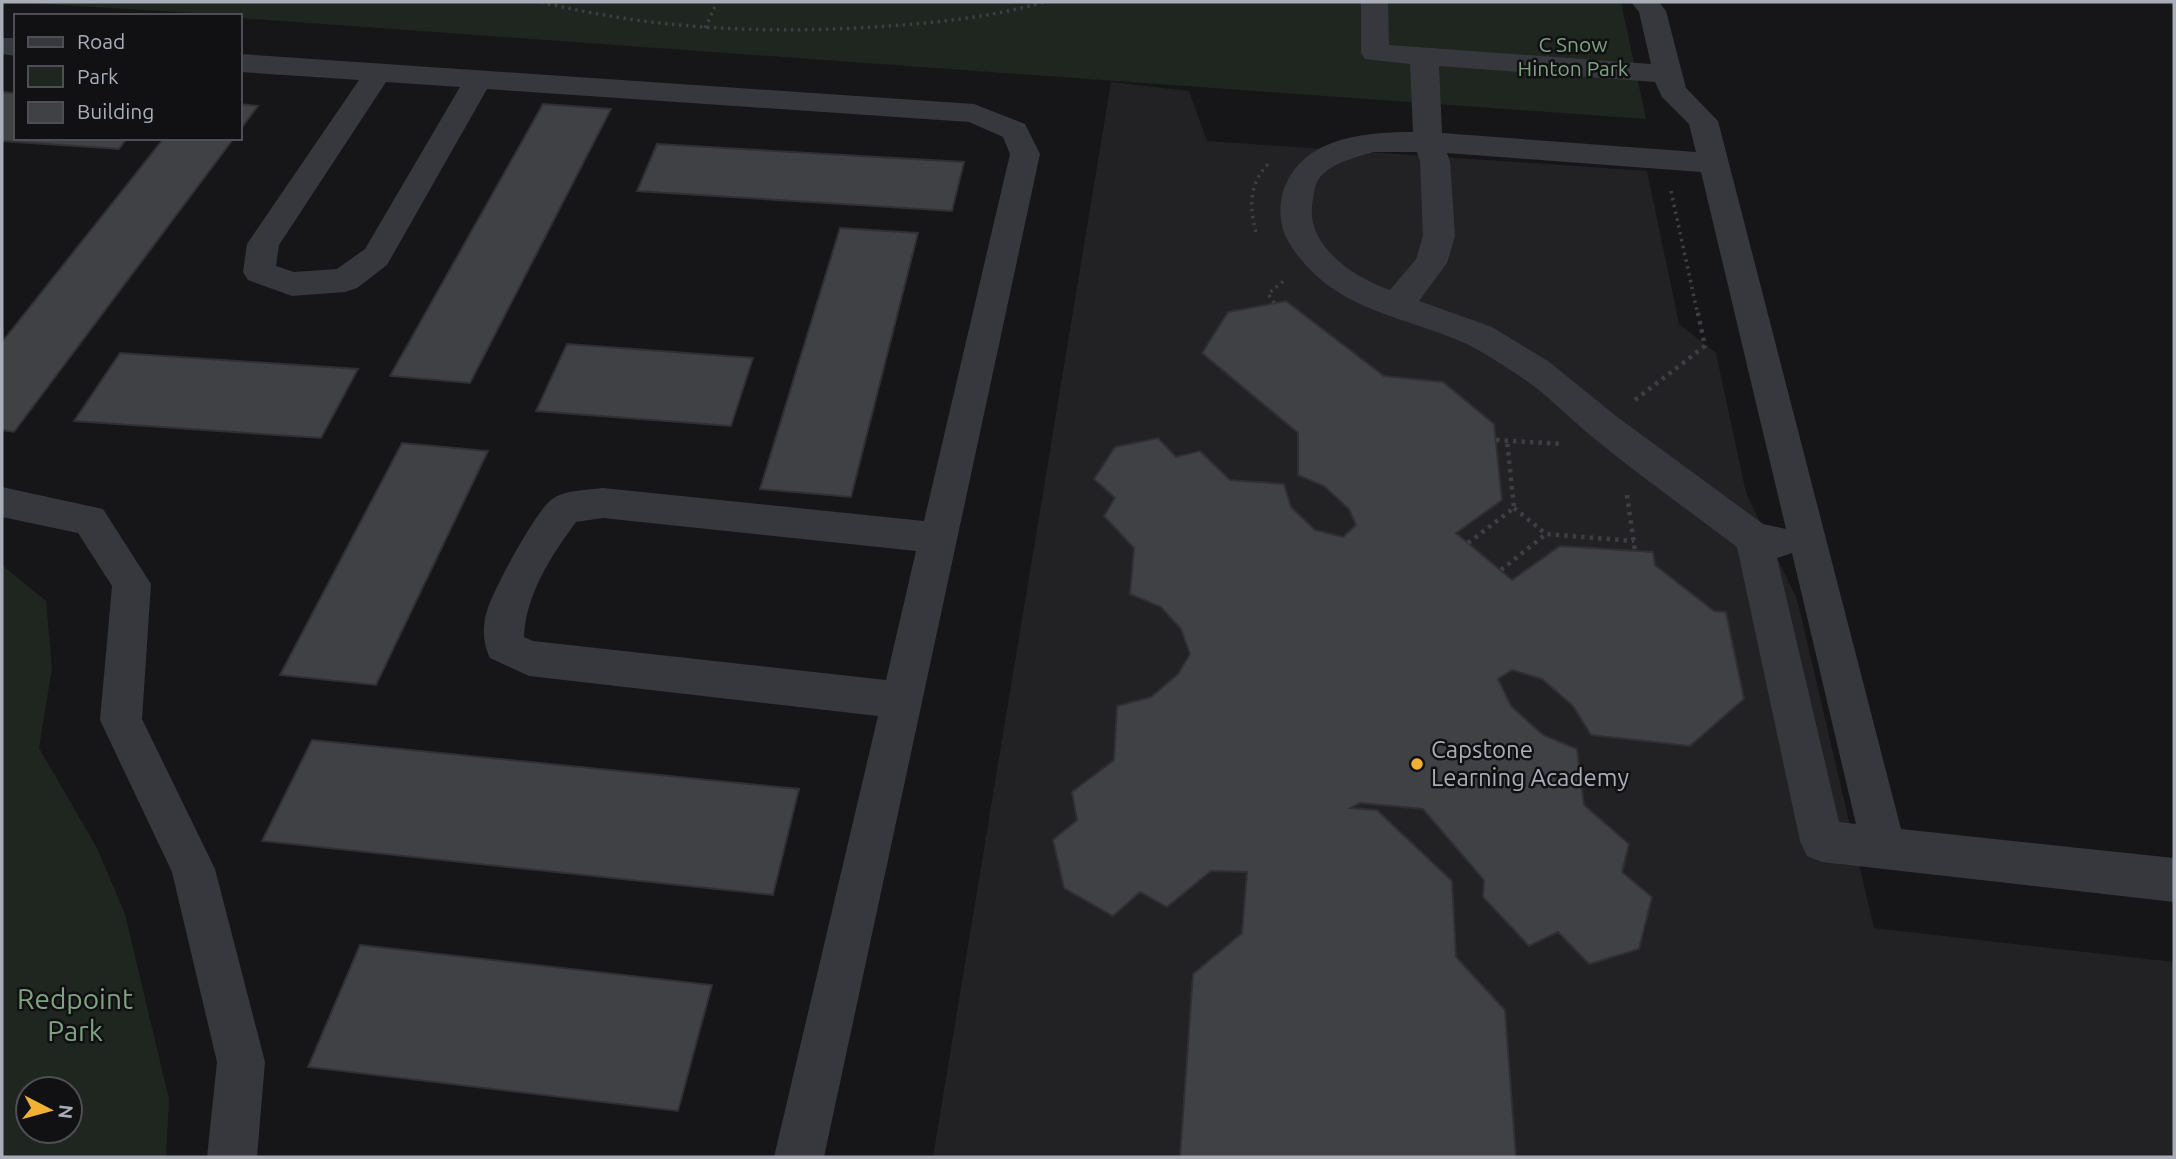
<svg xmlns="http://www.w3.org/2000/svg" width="2176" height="1159" viewBox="0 0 2176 1159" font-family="Ubuntu,sans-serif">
<rect width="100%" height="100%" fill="#161618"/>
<!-- built -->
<path fill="#222225" d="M1111,82L1189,91L1207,141L1647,171L1679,324L1716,353L1746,493L1797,599L1874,928L2174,962V1157H933Z"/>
<!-- green -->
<path fill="#1e261f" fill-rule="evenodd" d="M14,2H1621L1646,119L240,18V16Z
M2,565L46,601L52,668L39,748L97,848L125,914L169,1099L166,1157H2ZM28,1089H70V1131H28Z"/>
<!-- building -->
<path fill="#404145" stroke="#303034" stroke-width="2" d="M2,92L16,93V138H127L119,149L2,141Z
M240,104L258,106L240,130Z
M543,104L611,109L470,383L390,376Z
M164,138H234L14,432L2,430V342Z
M657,144L964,162L952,211L637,191Z
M840,228L918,233L851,497L760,489Z
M1286,301L1384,376L1443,382L1494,424L1502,500L1456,533L1512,580L1560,546L1653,552L1655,565L1714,611L1726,612L1744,699L1690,746L1591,735L1573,706L1542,679L1512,670L1498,679L1511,706L1543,735L1577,749L1584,805L1629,844L1622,872L1652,897L1639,949L1589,964L1558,932L1529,946L1483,897L1484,880L1423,809L1360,803L1350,808L1377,810L1452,881L1456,957L1505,1010L1516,1157H1180L1193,974L1242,933L1247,872L1211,871L1167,907L1140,892L1113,916L1064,888L1053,840L1077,820L1072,792L1114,760L1117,706L1151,697L1178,674L1190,654L1181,629L1161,607L1130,594L1134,548L1104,516L1115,498L1094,479L1115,447L1158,438L1176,457L1200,451L1230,480L1284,484L1291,507L1315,530L1343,537L1356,525L1349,509L1324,486L1298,475V433L1202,353L1228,312Z
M567,344L753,358L731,426L536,411Z
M120,353L358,369L321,438L74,421Z
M402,443L488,451L376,685L280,675Z
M312,740L799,789L773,895L262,841Z
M360,945L712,985L678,1111L308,1067Z"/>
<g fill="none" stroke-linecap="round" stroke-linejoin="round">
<!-- path-far1 -->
<path stroke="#3d3f44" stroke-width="3.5" stroke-dasharray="2.5 4.5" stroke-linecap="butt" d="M541,2C652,29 762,34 875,27C932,23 989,18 1044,2
M705,28L717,2
M1671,191L1697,311
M1256,232C1249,207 1249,184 1268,164
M1274,303L1268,294L1286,279"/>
<!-- path -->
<path stroke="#3d3f44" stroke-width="4.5" stroke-dasharray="3.5 5" stroke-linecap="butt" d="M1635,400L1705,346L1697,309
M1496,440L1564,444
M1627,495L1635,551
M1514,508L1546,534L1634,541
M1468,543L1514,508L1507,441
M1501,570L1546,534"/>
<!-- minor -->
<path fill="#37383d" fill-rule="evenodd" d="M1361,2H1388L1389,45L1651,64L1639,12L1631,2H1659L1666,11L1686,88L1718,121L1901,829L2174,858V902L1822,862L1807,856L1800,841L1737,547C1688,510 1637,474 1590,435C1567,416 1546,393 1521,377C1504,366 1485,353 1467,344C1400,314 1335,312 1291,246C1277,225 1277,198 1290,176C1314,136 1370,132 1413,132L1410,64L1365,59L1361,53ZM1439,66L1655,82L1662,97L1689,124L1696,152L1442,133ZM1373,152H1417L1420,161L1423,236L1416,259L1390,290C1353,277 1303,245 1313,199C1314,190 1316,180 1323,174C1335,162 1357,157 1373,152ZM1447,153L1701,172L1786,529L1763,524L1616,416L1548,361L1492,327L1419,301L1447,263L1455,236L1450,161ZM1792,553L1856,824L1839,822L1777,558Z
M2,38H16V56L2,54Z
M240,54L974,104L1025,124L1040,154L824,1157H774L878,716L529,676L490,658C483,645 482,626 487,611C493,590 534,514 551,500C562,490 588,490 603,488L924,521L1010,154L1003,137L969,122L487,89L387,265L357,288L345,292L292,296L248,280L243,272L247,244L359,80L240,72ZM386,82L460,87L365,249L337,269L294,272L276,266L279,245ZM603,518L916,551L886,680L533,641L524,637C526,594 551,556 576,522Z
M2,487L103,509L151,584L142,719L215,869L265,1062L257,1157H207L217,1062L172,872L100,720L112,586L78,533L2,517Z"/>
</g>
<!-- markers -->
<circle fill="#f2b134" stroke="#111113" stroke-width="2.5" cx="1417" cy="764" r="7"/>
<g text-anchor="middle" stroke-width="5" stroke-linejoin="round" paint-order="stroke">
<!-- far-park labels -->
<g font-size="21" fill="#7fa381" stroke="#111113">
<text x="1573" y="52">C Snow<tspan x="1573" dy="24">Hinton Park</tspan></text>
</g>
<!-- poi labels -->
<g font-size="24" fill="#a8adb8" stroke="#111113" text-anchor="start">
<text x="1431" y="758">Capstone<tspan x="1431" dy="28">Learning Academy</tspan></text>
</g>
<!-- near-park labels -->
<g font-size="28" fill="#7fa381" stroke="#111113">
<text x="75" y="1009">Redpoint<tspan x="75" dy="32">Park</tspan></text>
</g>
</g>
<!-- border -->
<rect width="2176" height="1159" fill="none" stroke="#a8adb8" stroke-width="7"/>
<!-- legend -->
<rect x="14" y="14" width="228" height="126" fill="#111113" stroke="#4d4f55" stroke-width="2"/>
<rect x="28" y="37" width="35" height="10" fill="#37383d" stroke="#4d4f55" stroke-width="2"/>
<text x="77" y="49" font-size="21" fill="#a8adb8">Road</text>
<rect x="28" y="66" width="35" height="21" fill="#1e261f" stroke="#4d4f55" stroke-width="2"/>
<text x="77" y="84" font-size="21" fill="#a8adb8">Park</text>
<rect x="28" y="102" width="35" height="21" fill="#404145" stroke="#4d4f55" stroke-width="2"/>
<text x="77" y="119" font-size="21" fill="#a8adb8">Building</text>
<!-- north arrow -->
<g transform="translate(49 1110) rotate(96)"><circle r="33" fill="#111113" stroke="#4d4f55" stroke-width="2"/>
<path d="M0-5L12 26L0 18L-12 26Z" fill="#f2b134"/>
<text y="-10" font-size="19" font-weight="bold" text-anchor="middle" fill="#a8adb8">N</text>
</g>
</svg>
